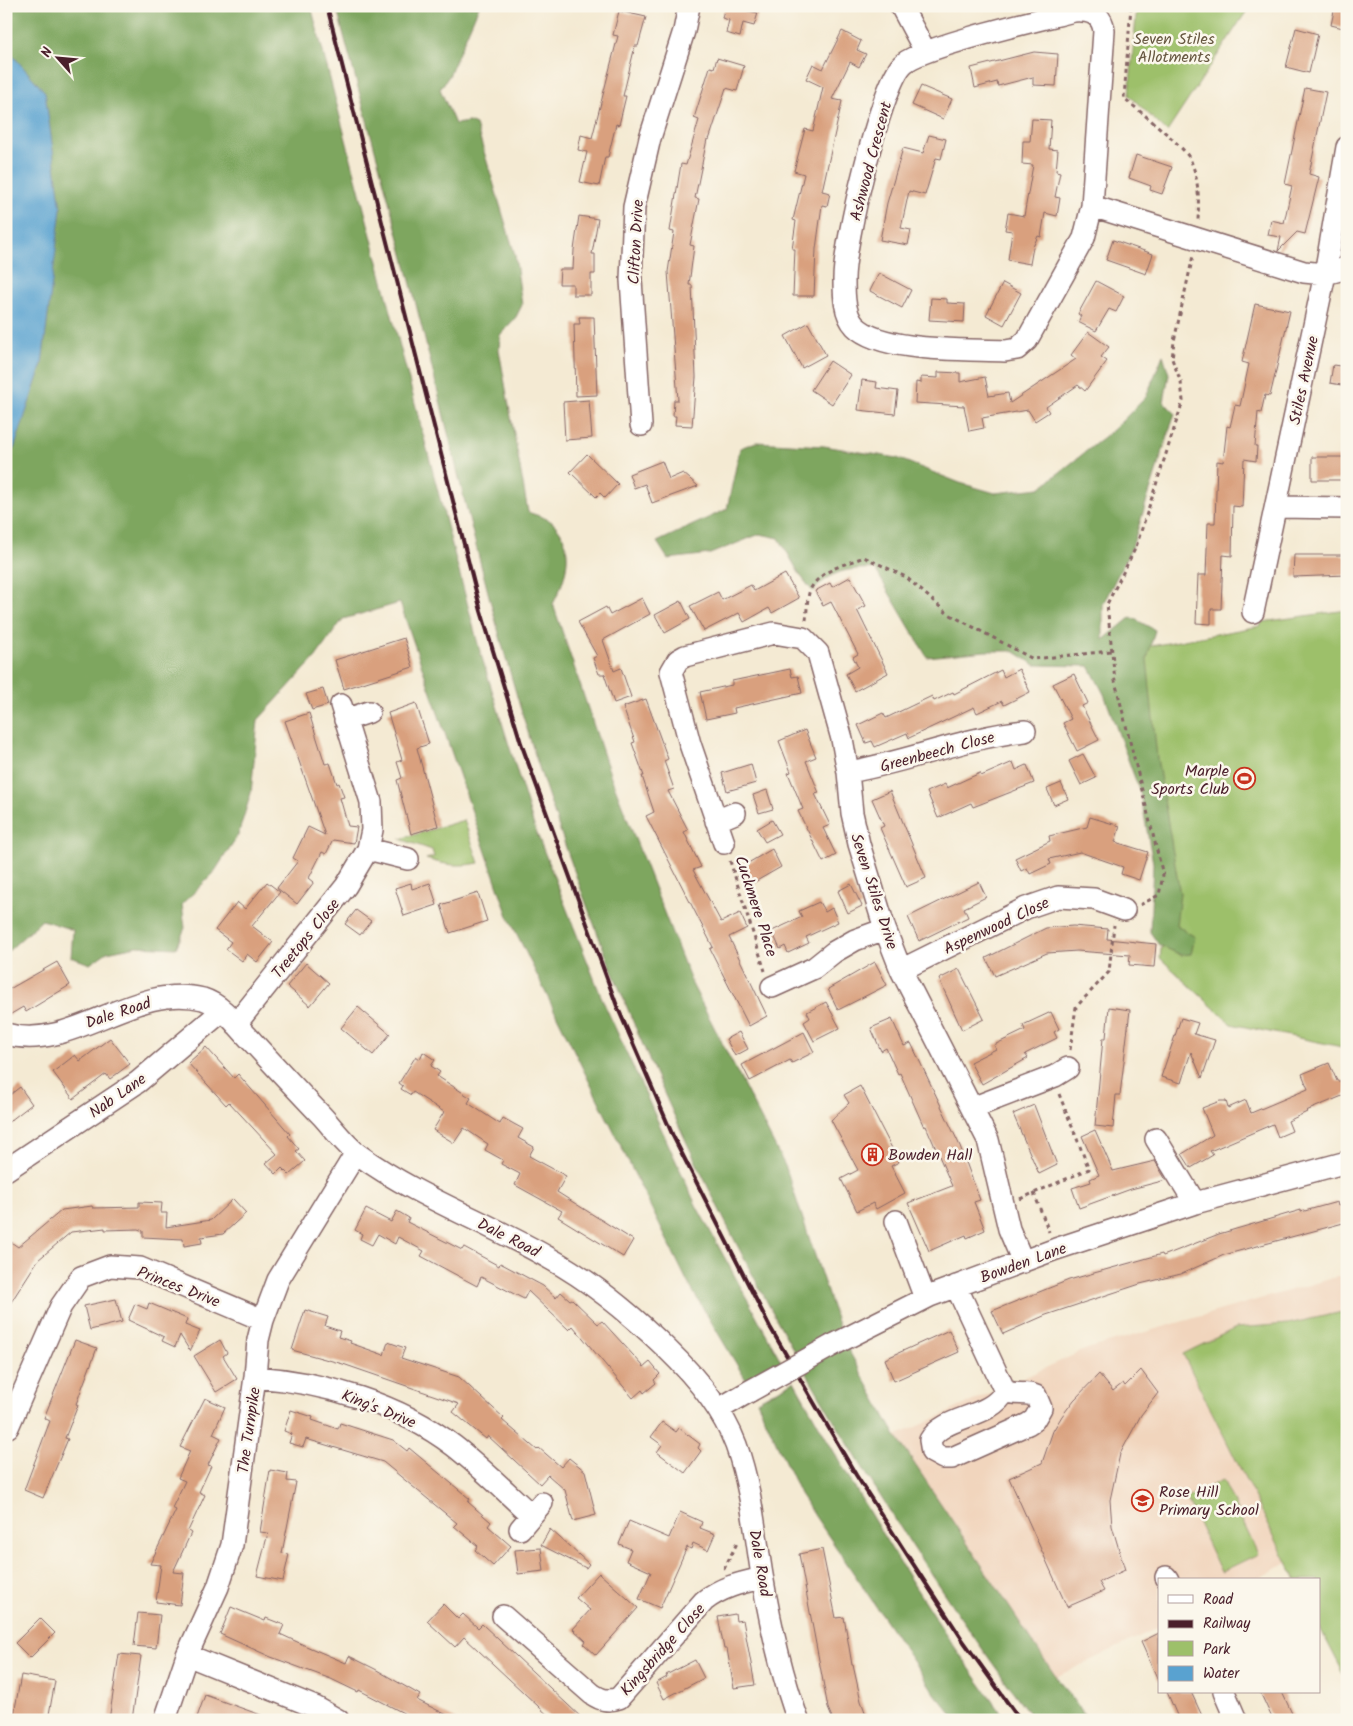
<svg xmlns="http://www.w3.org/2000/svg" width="1353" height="1726" viewBox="0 0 1353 1726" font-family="Kalam,sans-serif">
<rect width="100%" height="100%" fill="#fbf7ec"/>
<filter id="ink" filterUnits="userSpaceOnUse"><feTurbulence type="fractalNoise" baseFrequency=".02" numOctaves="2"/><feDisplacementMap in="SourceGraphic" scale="10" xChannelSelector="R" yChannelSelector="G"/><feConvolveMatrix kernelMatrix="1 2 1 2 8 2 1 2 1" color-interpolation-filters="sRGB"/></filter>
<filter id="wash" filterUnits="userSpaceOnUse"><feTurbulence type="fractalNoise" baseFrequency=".0096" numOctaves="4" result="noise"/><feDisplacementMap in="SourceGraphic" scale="20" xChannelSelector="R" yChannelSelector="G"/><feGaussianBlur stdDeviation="1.12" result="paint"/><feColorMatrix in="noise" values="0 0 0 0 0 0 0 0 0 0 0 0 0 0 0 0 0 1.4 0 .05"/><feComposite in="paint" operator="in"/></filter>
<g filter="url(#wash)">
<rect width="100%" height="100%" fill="#f4ead3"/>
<!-- built -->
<path fill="#f1d5bd" d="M1347,1274V1680L1319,1626V1580H1296L1287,1563L1255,1580H1159V1627L1056,1677L896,1436L1087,1349Z"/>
<!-- green -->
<path fill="#9dc06a" stroke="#74704a" d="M1137,6H1250L1167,132L1129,95Z
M1347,610V1048L1231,1024L1160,958L1165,917L1124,651L1260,626L1262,622Z
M464,820L479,863C459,867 445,865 426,859L434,857L432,850L400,839Z
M1347,1311V1680L1319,1626V1580H1296L1183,1354L1236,1328L1288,1324Z
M1223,1480L1258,1554L1221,1572L1186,1498Z"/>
<!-- forest -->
<path fill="#7ea65e" stroke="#646244" d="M6,6H311L479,648L534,826L603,1001L696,1205L781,1361L746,1380L688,1283L508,916L400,603L343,619L315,658L258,720L251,793L238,835L213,874L182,904L185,928L176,948L137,946L107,952L90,964L71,957L73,930L42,920L6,953Z
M336,6H479L449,76L440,89L455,124L469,122L476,125L515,255L522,305L516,317L500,335L499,350L528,512C535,515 548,518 553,523C577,546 566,579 553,604L611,777L692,984L786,1168L843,1340L896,1436L1056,1677L1088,1720H1034C817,1429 646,1105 536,758C491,619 459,475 423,332C396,223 365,115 336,6Z
M1163,355L1169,374L1164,402L1175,413L1132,547L1103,604V640L1131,617L1155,630L1147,659L1157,758L1180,894L1176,925L1195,937L1191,954L1181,955L1159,945L1150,932L1153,863L1140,792L1104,694L1089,666L1035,665L1013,651H986L927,657L875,569C847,568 832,570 813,592L800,575L779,538L760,534L710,554L668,559L657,542L727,509L740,448L756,442L824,446L897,458L960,483L995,493L1040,488L1113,430L1146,397Z
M794,1381C859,1497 926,1613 1007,1720H957L936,1695L800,1494L757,1401Z"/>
<!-- water -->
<path fill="#59a2d0" stroke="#52607e" d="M6,48L45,92L61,209L42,364L14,449L6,453Z"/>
<g id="blocks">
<!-- building -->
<path fill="#d9a07e" d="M725,6L758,13L754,26L743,23L740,37L726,33L729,20L722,18Z
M1335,6H1347V29L1331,25Z
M619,11L646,17L638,46H635L623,96H626L619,125L616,124L608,157H605L599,186L580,182L587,152L578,150L581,135L592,138L618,36L613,35Z
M1296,28L1318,34L1309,73L1286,67Z
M842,31L861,41L857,50L866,54L859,67L850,62L832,99L842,101L822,191L830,193L827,206L822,205L816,249L814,296H793L795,249H792L796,221L793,220L804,174L794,171L805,129L813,131L823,87L806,79L813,64L823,69Z
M1034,52L1058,54L1056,86L1033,85V77L998,86L997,82L975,88L971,68Z
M717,58L744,66L737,91L726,88L709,140L707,139L695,198L699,199L690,245L694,246L689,285H692L696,377L692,426L675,425L676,416H673L674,400H678L668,272L674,232L670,231L681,164L686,165L699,120L694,118L710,67L714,68Z
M921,86L952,99L943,119L912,105Z
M1305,88L1326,92L1309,174L1319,177L1305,234L1297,232L1278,251L1281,237L1268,235L1271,220L1284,223L1292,186L1285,184Z
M1032,119L1051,120L1049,149L1058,150L1056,171L1060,172L1055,197L1060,198L1057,216L1045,213L1041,237L1038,236L1033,247L1030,264L1008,260L1012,231L1005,230L1008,213L1024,216L1033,165L1022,164L1023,141H1030Z
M929,135L946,139L941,159L936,158L925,195L909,191L901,228L911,230L908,245L880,240L887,203L903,148L923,153Z
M1136,155L1172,167L1162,194L1150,190L1151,186L1129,178Z
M579,216L598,219L592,254H595V274H591V295H573V284H559L560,269H573L574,250Z
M1113,240L1153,254L1146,274L1106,260Z
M879,273L911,290L902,308L870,291Z
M1096,281L1124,296L1116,312L1109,309L1096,331L1078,322L1081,316L1078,314Z
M1003,283L1021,293L1004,325L986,315Z
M931,298L947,299V303L965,304L964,322L929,320Z
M1255,304L1290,311L1270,396L1265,395L1261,413L1258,412L1255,446H1257L1256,461L1244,459L1242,507L1233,506L1232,556L1223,555L1221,609H1211V624L1196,623L1198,575H1206L1208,523H1215L1217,461L1223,462L1227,426L1230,427L1235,405L1240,406L1249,364L1242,362Z
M579,317H594L597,395L576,396L574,324H580Z
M808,323L826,355L802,368L785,336Z
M1088,332L1109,347L1101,357L1107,361L1085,391L1078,385L1046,407L1049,412L1035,421L1028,410L982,418L984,428L969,431L964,406L915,403L916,382L921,383V377L938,378V372L960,373V382L985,377L989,396L1008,393L1010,403L1076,359L1071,355Z
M830,361L851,375L832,404L811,390Z
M1333,365L1347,367V386L1330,383Z
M862,380L877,382L876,388L898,391L895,414L858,410Z
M589,400L592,438L565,440L563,402Z
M587,454L618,484L605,498L600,493L596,497L570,472Z
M1312,457H1347V480H1312Z
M662,461L669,479L683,473L698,486L652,503L645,484L634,488L629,474Z
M1294,555H1347V575L1293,577Z
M785,574L799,598L772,613L769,608L744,622L739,613L704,631L690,606L718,592L722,600L751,585L754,591Z
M850,577L866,606L857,610L888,673L855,691L846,674L858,667L853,657L858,654L831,602L823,606L815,591L830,583L832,587Z
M642,598L650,614L603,640L614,671L621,668L631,697L614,703L604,674H606H599L593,658L597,656L578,622L606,607L610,615Z
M681,601L690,619L665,633L655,615Z
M404,638L413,667L344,689L335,660Z
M790,669L792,677L798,676L802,693L734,708L735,713L706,719L700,692L732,685V681Z
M1019,669L1030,692L1004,705L1002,701L977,713L974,707L909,738L907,733L875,747L872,741L866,743L858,725L883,713L886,718L932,696L934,701L953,692L954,694L1001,670L1004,677Z
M1074,674L1088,703L1082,706L1099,740L1077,751L1063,723L1071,719L1053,684Z
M323,689L328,705L312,710L306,694Z
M646,699L668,759L664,761L674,789L668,791L688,830L684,832L701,867L693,870L721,922L740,913L747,928L729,937L767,1016L749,1026L710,949L713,947L646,816L654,812L642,776H644L632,743L635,742L623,707Z
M416,703L429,744L417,748L438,826L411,834L397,780L402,778L397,762L402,760L388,713Z
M309,713L325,764L330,763L337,784L339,783L344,797L340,798L348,826L357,827L354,843L333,840L326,854L322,852L309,878L314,882L297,904L277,888L298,861L293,858L308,827L325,835L285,721Z
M805,730L816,757L806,761L819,793L815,794L830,825L823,828L836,855L823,862L798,811L803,809L788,773L791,772L779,741Z
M1083,754L1096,778L1081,785L1069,761Z
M1013,762L1016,770L1027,765L1034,783L973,807L971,803L938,818L927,792L945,784L947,788L980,773L981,776Z
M751,764L756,783L727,791L722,773Z
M1061,783L1068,799L1054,805L1047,789Z
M767,790L773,809L759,813L753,795Z
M890,791L926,878L906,887L880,828L884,826L872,799Z
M1090,817L1120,826L1115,842L1148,852L1139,880L1121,874L1123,867L1080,852L1049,859L1051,864L1030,874L1027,868L1021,871L1015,858L1050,841L1049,836L1087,827Z
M772,820L780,834L765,842L757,829Z
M772,849L781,867L753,883L743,866Z
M267,882L280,892L252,926L273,942L257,962L247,954L242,961L226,949L231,942L215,930L237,902L245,909Z
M979,882L986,897L964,908L968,917L919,941L908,917Z
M411,883L412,889L430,883L437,905L404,916L395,888Z
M851,884L862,906L848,913L838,891Z
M478,893L487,921L450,933L441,905Z
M819,902L825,912L832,908L838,922L806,937L809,943L788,953L785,946L780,949L772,931L802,917L799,911Z
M356,910L371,921L360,935L345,924Z
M1073,926L1108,929L1107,939L1156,944L1154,967L1129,965L1130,955L1077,951L1047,953L995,976L986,958L1046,928Z
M57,962L70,985L26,1012L23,1007L6,1017V991Z
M875,962L887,985L838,1010L828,989Z
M306,963L329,983L310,1006L287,986Z
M959,969L984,1019L962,1030L939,979Z
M826,1002L840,1028L814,1041L804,1022L810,1018L807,1012Z
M358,1007L390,1034L373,1055L341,1028Z
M1109,1007L1130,1010L1120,1095H1116L1113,1128L1095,1126L1103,1038H1106Z
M1051,1012L1059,1029L1054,1032L1057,1038L1025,1054L1028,1058L982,1084L970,1062L996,1049L994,1045L1025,1030L1023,1025Z
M1181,1018L1198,1023L1194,1034L1215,1040L1202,1078L1191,1052L1181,1083L1161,1077Z
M892,1019L904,1046L911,1043L960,1146L980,1200L974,1202L985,1230L967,1238L966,1235L929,1251L908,1203L952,1186L926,1126L924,1127L900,1073L898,1074L886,1048L881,1051L871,1028Z
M739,1032L748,1049L735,1056L726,1039Z
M804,1032L814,1052L792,1063L790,1060L750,1081L742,1065Z
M110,1038L130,1064L110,1079L106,1074L73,1099L53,1072L75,1055L80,1061Z
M206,1047L234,1078L238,1074L290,1134L288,1136L299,1149L296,1151L305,1161L289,1175L282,1168L276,1174L266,1163L277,1154L229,1102L226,1105L188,1063Z
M423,1052L435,1060L431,1066L440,1072L437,1076L471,1098L468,1103L500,1124L503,1118L523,1129L518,1138L534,1147L529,1156L566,1176L557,1192L633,1240L623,1257L558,1217L562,1211L515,1185L520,1174L501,1164L503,1160L485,1150L488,1144L464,1128L454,1143L433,1130L444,1112L413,1092L411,1095L401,1089L403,1086L399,1083L416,1056L420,1059Z
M1329,1063L1337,1081H1347V1094L1306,1111L1307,1112L1288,1121L1292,1131L1278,1137L1273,1124L1210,1151L1213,1155L1191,1168L1182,1154L1213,1135L1202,1108L1220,1101H1226L1228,1108L1246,1100L1251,1113L1308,1089L1302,1074Z
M860,1086L899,1162L891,1166L905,1193L876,1209L873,1203L857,1211L841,1179L858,1170L831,1120L849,1103L844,1095Z
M20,1087L32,1104L6,1124V1098Z
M1034,1105L1057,1165L1039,1174L1013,1114Z
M1095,1130L1113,1171L1155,1161L1166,1180L1131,1189L1079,1208L1072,1188L1091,1182L1090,1179L1099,1175L1082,1136Z
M233,1199L246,1213L223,1234L201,1237L202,1243L184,1246L183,1239L143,1237V1231L138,1229L105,1230V1228L71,1232L38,1260L6,1310V1250L11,1242L18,1247L62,1210L92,1206L93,1208L139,1207V1202L162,1203L161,1213H167L166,1227L211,1220Z
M1337,1202L1338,1206L1347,1203V1222L1224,1255L1181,1274L1140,1284L1046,1315L1003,1334L992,1311L1069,1280L1162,1254L1163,1256L1219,1234L1301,1210V1212Z
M366,1209L391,1222L397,1211L409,1218L407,1222L462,1250L464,1247L499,1266L500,1263L543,1286L556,1298L561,1292L570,1300L572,1299L598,1324L602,1321L644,1367L650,1362L660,1374L654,1380L656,1383L644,1393L642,1390L633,1398L573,1326L569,1330L528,1291L524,1299L481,1277L477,1286L421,1256L424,1251L398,1237L395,1244L378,1234L372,1245L360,1239L362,1234L355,1230Z
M116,1299L122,1322L90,1330L84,1306Z
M149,1303L187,1319L185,1325L200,1331L190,1351L180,1335L175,1347L162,1341L164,1337L128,1320L135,1304L147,1309Z
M305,1310L328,1317L325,1326L340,1331L338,1337L351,1341L350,1343L384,1355L388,1342L405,1348L401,1358L459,1377L504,1418L502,1420L537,1450L539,1448L561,1467L569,1458L585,1471L596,1515L573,1521L565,1490L548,1475L540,1484L488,1436L486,1439L453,1412L459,1404L343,1364L292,1350Z
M949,1330L959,1352L894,1381L885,1359Z
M75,1340L97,1348L76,1404L78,1405L65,1438L68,1439L43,1498L24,1490L50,1421L44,1418Z
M220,1340L227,1353L223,1356L237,1379L216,1392L194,1356Z
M1141,1370L1158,1393L1141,1415L1120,1454L1110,1500L1112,1526L1125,1570L1099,1582L1104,1591L1067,1607L1009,1478L1042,1463L1053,1431L1062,1416L1074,1400L1099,1374L1113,1391L1123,1383L1125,1386Z
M205,1398L225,1407L213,1434L221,1438L208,1465L211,1466L199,1492L205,1495L188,1531L191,1533L173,1572L184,1573L180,1605L156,1602L161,1565L150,1564L176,1510L172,1508L185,1481L178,1478L190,1451L180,1447Z
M291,1410L313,1417L312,1420L338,1429L340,1423L393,1440L407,1451L409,1448L470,1499L468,1502L491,1522L488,1526L511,1546L493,1566L475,1550L478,1546L454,1526L457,1523L383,1462L306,1439L303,1447L289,1443L292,1434L284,1431Z
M662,1422L676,1432L679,1428L700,1444L698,1448L701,1451L685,1473L657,1452L662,1445L651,1437Z
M270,1470L288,1473L287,1481L296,1482L282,1553L289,1554L283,1581L257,1576L268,1533L260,1532Z
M680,1512L702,1522L700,1528L715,1534L708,1550L693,1543L691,1549L687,1547L660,1608L639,1599L651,1572L626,1561L631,1549L619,1544L629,1521L669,1538Z
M550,1529L589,1564L586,1568L541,1545Z
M541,1548L544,1571L518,1574L515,1550Z
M822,1549L836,1618L844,1617L852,1665H853L861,1701L868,1720H833L828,1708L799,1554Z
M599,1573L638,1608L596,1655L584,1644L586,1641L573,1629L590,1610L576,1598Z
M443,1604L458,1619L463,1614L478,1628L482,1624L584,1720H553L464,1637L455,1647L427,1621Z
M231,1607L265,1621L266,1618L284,1625L280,1634L306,1646L346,1663L349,1656L375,1669L420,1695L417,1700L457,1720H417L359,1690L358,1692L331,1679L271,1657L220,1634Z
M138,1613L160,1615L156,1648L134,1646Z
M735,1614L736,1621L743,1620L755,1685L734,1688L727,1649H724L718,1617Z
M40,1618L55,1633L30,1658L15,1643Z
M1159,1633V1682L1141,1642Z
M119,1654L141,1656L132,1720H109Z
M695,1660L704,1678L664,1699L656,1683L667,1677L666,1675Z
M21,1675L55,1681L48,1720H13Z
M1167,1692H1191L1204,1720H1179Z
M1260,1692H1282L1295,1720H1273Z
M205,1695L269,1718V1720H196Z"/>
</g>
</g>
<g filter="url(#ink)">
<use href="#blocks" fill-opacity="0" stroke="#866666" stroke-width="1"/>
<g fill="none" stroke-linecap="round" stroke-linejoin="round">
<defs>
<path id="minor" d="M901,6L925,51
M1092,206L1104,31C1102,14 1090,10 1074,11C1043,19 918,47 902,65C880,89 844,244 844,279C844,295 844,314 855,326C882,353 968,349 1005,351L1017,349L1027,340L1084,238L1092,206L1304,272L1325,274L1347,268
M641,425L631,280L634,207L650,138L684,31L689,6
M1277,507L1347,508
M1253,612L1325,274L1347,147
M345,720L369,712
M848,772C908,762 965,737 1025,731
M716,821L735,813
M724,843L690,744L671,672L678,660L685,656L774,633L803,638L818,653L842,739L848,772L852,813L859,844L885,929L901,970L988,1140L1009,1229L1023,1262
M368,849L408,859
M901,970L1026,908L1058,897L1094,899L1124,910
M772,987L814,968L834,952L855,940L885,929
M236,1024L346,886L368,849L372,830L371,802L341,705
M6,1034C72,1053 134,981 203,999C222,1005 235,1023 248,1037C273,1064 297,1090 322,1116C334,1129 345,1145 359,1155C417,1197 487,1222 549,1258C593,1282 631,1314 667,1349C695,1376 722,1408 736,1445C751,1486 755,1532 762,1575C770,1623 781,1673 798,1720
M972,1108L1055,1076L1068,1068
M1156,1139L1195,1203
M6,1170L138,1082L222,1011
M896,1221L925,1298
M956,1286L1005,1391C1016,1396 1025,1391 1036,1396L1041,1408L1034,1420L1028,1424L952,1458H943L932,1452L930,1440C944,1415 991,1419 1005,1391
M833,1345L930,1296L1056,1249L1195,1203L1347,1162
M255,1377C324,1382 399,1404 454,1446C481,1467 506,1492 531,1515
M719,1409L750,1391
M8,1427L61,1306L81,1277L110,1266L140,1268L263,1320
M520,1529L542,1503
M1166,1577L1168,1580
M503,1616L592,1694C601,1700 608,1702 619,1698L704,1601C722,1587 740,1583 762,1578
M187,1655L315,1707L338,1720
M1224,1692L1236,1720
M165,1720L187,1655L218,1587L232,1545L255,1377L258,1340L263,1320L278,1280L356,1153"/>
</defs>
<!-- minor casing -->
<use href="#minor" stroke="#866666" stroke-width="24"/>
<!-- path -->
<path stroke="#866666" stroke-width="3" stroke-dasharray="4 4" stroke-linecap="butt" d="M1131,6L1124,98C1139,111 1182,144 1190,159C1199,178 1199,200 1198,220
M806,620C807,612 807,601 809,593C816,571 846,564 864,557L906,577L947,613L1033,659L1111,651
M730,861L765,971
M1140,905L1159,895L1163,875L1115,681L1107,604L1136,547L1183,401L1181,382L1172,359L1174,341L1193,256
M1070,1050L1076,1007L1109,972L1114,925
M1034,1193L1049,1232
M1020,1199L1089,1169L1059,1094
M724,1569L737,1543"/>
<!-- minor -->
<use href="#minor" stroke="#fff" stroke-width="21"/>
<!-- rail -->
<path stroke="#4a1f2b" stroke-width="4" d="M327,6L481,611L521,743L617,1006L673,1136L770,1327L856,1475L906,1553L964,1642L1020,1720"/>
<defs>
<path id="minor-bridge" d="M750,1391L833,1345"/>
</defs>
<!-- minor-bridge casing -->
<use href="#minor-bridge" stroke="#866666" stroke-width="24" stroke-linecap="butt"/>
<!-- minor-bridge -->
<use href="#minor-bridge" stroke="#fff" stroke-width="21"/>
</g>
</g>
<!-- icons -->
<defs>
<symbol id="stadium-ring" viewBox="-11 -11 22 22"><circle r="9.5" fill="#fbf7ec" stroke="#c8321e" stroke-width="1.5"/><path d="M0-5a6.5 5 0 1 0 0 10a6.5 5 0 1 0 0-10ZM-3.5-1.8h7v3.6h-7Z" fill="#c8321e"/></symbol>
<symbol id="building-ring" viewBox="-11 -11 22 22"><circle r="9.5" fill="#fbf7ec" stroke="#c8321e" stroke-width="1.5"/><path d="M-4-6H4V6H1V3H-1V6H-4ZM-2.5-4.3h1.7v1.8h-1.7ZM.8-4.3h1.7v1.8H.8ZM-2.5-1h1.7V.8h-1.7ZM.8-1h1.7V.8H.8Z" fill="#c8321e"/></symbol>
<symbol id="school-ring" viewBox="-11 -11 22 22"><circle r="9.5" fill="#fbf7ec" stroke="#c8321e" stroke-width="1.5"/><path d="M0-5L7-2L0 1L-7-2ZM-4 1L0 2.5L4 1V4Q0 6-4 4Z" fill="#c8321e"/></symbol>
</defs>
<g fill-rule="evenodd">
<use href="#stadium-ring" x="1232" y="766" width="25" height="25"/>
<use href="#building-ring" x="860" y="1142" width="25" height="25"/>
<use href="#school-ring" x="1130" y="1488" width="25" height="25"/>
</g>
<g text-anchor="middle" stroke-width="5" stroke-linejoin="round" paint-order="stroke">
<!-- park labels -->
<g font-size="16" fill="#675741" stroke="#fbf7ec">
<text x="1174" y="44">Seven Stiles<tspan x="1174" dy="18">Allotments</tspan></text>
</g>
<!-- street labels -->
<g font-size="16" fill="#4a1f2b" stroke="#fbf7ec">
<text transform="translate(870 161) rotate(-75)" y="6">Ashwood Crescent</text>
<text transform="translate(635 242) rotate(-87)" y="6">Clifton Drive</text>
<text transform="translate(1303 380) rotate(-78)" y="6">Stiles Avenue</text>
<text transform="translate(937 751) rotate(-15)" y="6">Greenbeech Close</text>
<text transform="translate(875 891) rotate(72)" y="6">Seven Stiles Drive</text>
<text transform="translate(757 906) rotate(72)" y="6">Cuckmere Place</text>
<text transform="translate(996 925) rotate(-25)" y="6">Aspenwood Close</text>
<text transform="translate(305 938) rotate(-51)" y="6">Treetops Close</text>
<text transform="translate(118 1012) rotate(-18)" y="6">Dale Road</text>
<text transform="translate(117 1095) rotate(-35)" y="6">Nab Lane</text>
<text transform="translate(509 1237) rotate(27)" y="6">Dale Road</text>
<text transform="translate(1023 1262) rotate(-20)" y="6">Bowden Lane</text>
<text transform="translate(179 1286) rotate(21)" y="6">Princes Drive</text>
<text transform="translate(379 1408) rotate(22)" y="6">King's Drive</text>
<text transform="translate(248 1430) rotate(-82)" y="6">The Turnpike</text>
<text transform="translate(761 1563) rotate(80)" y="6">Dale Road</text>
<text transform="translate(662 1649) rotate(-48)" y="6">Kingsbridge Close</text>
</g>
<!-- poi labels -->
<g font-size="16" fill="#4a1f2b" stroke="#fbf7ec" text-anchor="start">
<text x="1229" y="776" text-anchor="end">Marple<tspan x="1229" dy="18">Sports Club</tspan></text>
<text x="888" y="1160">Bowden Hall</text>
<text x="1159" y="1497">Rose Hill<tspan x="1159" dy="18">Primary School</tspan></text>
</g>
</g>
<!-- margin -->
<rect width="1353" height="1726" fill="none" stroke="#fbf7ec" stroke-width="25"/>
<!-- legend -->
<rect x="1158" y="1578" width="162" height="115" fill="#fbf7ec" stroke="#b4a19f"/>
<rect x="1168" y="1595" width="25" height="8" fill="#ffffff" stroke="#b4a19f"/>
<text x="1203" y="1604" font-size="15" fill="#4a1f2b">Road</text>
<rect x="1168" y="1620" width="25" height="8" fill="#4a1f2b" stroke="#b4a19f"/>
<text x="1203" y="1628" font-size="15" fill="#4a1f2b">Railway</text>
<rect x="1168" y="1641" width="25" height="15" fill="#9dc06a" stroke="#b4a19f"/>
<text x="1203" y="1654" font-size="15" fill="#4a1f2b">Park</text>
<rect x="1168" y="1666" width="25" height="15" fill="#59a2d0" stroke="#b4a19f"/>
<text x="1203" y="1678" font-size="15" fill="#4a1f2b">Water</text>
<!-- north arrow -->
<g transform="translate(58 58) rotate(297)" stroke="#fbf7ec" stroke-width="4" paint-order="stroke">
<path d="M0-4L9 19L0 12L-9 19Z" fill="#4a1f2b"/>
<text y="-8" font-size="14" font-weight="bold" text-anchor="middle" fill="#4a1f2b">N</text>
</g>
</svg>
